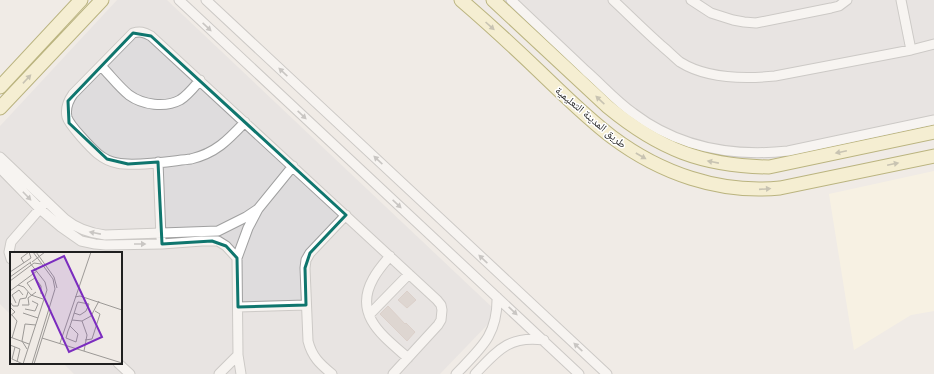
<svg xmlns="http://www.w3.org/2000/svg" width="934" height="374" viewBox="0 0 934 374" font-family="'DM Sans','Noto Naskh Arabic',sans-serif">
<rect width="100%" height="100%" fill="#f0ebe6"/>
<!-- residential -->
<path fill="#dedcdd" d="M117,0H167L494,309V318L440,374H74L63,363H121V253H11V315L0,304V126Z
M504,0H934V125L770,159H735L701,153L668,141L638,124Z"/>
<!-- education -->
<path fill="#fff9e0" d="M934,171V311L911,315L854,350L829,194Z"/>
<!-- building -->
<path fill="#c8bcb9" stroke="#c2afa8" d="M407,291L416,300L407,308L398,300Z
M388,306L405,324L406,323L415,332L407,341L380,314Z"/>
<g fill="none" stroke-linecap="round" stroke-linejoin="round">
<defs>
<path id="street" d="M179,0L579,374
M206,0L607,374
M511,0C536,24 561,47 586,71C602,85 616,101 633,113C679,148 732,157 788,151L934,120
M613,0C629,15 645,31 662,46C668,51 674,57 680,62C707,79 745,79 775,76L911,50L934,44
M691,0L711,13L733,20L744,22L756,23L831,8L839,6L847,0
M901,0L911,50
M101,66C110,75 119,87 129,95C143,105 165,108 180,100C188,95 194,87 200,80
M245,122C228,140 216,153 191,159C171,161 136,167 117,163C111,162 103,158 98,154C91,148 69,125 67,117C65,108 68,101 73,94L133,33C140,31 144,32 151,36L437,300L441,305L442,310L441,320L438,325L393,374
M0,157L65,219C77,229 89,233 105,235L218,231L246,217L258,209
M158,162L161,238
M0,168L40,209L61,227L81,241L95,244L106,245L162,244L202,241H218L226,246L237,258
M390,256C384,263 377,271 373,279C353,315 383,336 408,358
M11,259L9,252L11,242L44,204
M238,307L306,305
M369,315L409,274
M118,363L130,374
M219,374L238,355
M241,374L238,355L237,258L248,228L258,209L293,166
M332,374C320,364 312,357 308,341L305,268L306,260L310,253L346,215
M456,374C481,348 498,335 497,297
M475,374C497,351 509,335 544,340"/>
<path id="secondary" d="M461,0C489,24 516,49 542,74C565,96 587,118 612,137C660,173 719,194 780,188L934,156
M493,0L608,107C659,149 702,166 769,167L934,132
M0,87L81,0
M0,108L102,0"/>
</defs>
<!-- street casing -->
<use href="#street" stroke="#a0a0a0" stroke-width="11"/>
<!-- secondary casing -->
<use href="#secondary" stroke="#797104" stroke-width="15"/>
<!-- street -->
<use href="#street" stroke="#fff" stroke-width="9"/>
<!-- secondary -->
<use href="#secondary" stroke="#faf2ba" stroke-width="13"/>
</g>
<!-- one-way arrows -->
<defs><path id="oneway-solid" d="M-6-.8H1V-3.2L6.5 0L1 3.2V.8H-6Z"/></defs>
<g fill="#979374">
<use href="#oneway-solid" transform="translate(490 26) rotate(42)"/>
<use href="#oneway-solid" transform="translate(27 79) rotate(-47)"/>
<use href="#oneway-solid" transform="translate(600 100) rotate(-137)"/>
<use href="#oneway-solid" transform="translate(841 152) rotate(168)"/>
<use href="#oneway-solid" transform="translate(641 156) rotate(30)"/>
<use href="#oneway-solid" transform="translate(713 162) rotate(-169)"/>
<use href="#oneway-solid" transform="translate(893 164) rotate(-12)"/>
<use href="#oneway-solid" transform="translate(765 189) rotate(-4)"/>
</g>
<g fill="#9a9a9a">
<use href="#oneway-solid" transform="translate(207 27) rotate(43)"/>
<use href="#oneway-solid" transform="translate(283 72) rotate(-137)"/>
<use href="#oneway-solid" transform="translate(302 115) rotate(43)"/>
<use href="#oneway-solid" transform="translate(378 160) rotate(-137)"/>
<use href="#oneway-solid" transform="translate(27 196) rotate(46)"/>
<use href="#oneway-solid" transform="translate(397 204) rotate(43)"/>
<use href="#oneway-solid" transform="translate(95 233) rotate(-169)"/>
<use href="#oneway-solid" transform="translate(140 244)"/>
<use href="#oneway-solid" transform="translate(483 259) rotate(-137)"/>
<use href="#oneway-solid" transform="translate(513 311) rotate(43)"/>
<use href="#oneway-solid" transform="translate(578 347) rotate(-137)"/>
</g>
<!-- marked area -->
<path d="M0 0H934V374H0ZM133,33L151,36L346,215L310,253L305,268L306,305L238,307L237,258L226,246L212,241L162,244L158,162L128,164L107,159L69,123L68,101Z" fill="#f0ebe6" fill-opacity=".55" fill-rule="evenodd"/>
<path fill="none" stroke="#0f766e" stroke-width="3" stroke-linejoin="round" d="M133,33L151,36L346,215L310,253L305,268L306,305L238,307L237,258L226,246L212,241L162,244L158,162L128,164L107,159L69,123L68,101Z"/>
<g text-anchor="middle" stroke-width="3" stroke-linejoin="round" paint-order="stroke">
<!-- street labels -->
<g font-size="11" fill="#1f1f1f" stroke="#fff">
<text transform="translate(591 117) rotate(40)" y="4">طريق المدينة التعليمية</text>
</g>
</g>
<!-- overview -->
<g transform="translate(10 252)">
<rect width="112" height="112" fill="#f0ebe6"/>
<path fill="none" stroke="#9c9996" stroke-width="1" d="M26,0L44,25L47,36M22,10L35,0M14,11L11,6L19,0M0,20L21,6L19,0M0,25L21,10M0,29L24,11L31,12M8,33L14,35L21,43L33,47M22,38L17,31L25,26L31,34V42M0,39L27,19M65,45L70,44L112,58M0,50L3,54H8L10,47L16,46L18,40M6,51L2,43L9,38L13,43M12,53H19L18,46L26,40M0,55L5,60L0,64M15,57L25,59L28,52L22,49M13,61L28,66M2,63L7,69L2,86M62,68L72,69L81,64L89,49M72,69L77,83L74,99M60,74L68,82L66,90L56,86L58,79L60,74L62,68L67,52L68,50L79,52L76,59L70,63L64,61M0,85L19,92M32,86L112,111M75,88L82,87L90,62L85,59M50,91L81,0M0,93L10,97L7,110M5,95L2,107L13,112M17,97L12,89L15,72L26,73M13,112L37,38L35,30L20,11M22,112L45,37L43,27L23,0M24,112L41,58"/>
<path fill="#7b2cbf" fill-opacity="0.15" stroke="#7b2cbf" stroke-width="2" d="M54,4L92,85L59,100L22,19Z"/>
<rect width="112" height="112" fill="none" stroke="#1f1f1f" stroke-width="2"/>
</g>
</svg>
